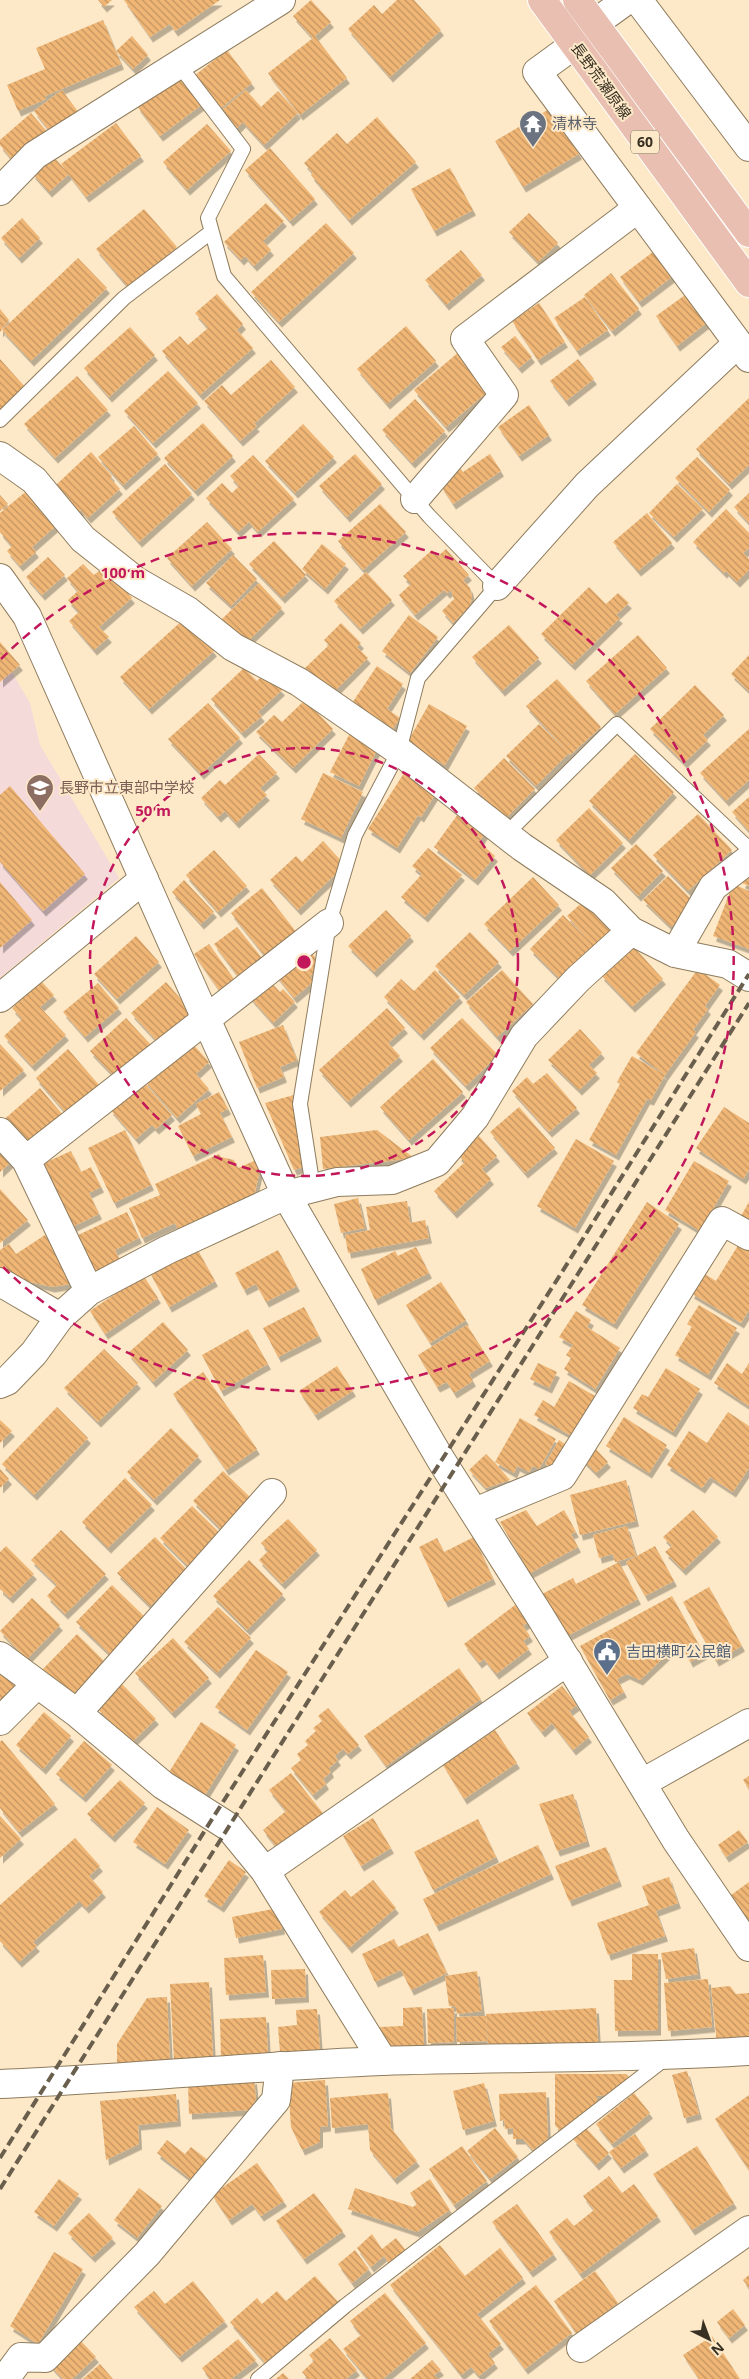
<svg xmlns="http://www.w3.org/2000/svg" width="749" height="2379" viewBox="0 0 749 2379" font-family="'Noto Sans','Noto Sans JP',sans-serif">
<defs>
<pattern id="building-back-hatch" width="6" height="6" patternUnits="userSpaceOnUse" patternTransform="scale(1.25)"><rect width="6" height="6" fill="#f0b675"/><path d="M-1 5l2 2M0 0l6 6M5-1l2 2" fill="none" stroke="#c39460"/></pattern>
<filter id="shadow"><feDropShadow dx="3" dy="5.5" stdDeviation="0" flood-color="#0004"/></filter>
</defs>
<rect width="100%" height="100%" fill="#fde9c8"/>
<!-- education -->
<path fill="#f5dada" d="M0,652L30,703L40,745L119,878L0,978Z"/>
<!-- building -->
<path fill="url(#building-back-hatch)" filter="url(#shadow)" d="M98,0H112L104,7Z
M124,0H220L175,31L170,24L150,37Z
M311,0L331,22L315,36L347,78L300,115L268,73L313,38L293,16Z
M397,0H414L441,30L390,77L348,29L374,5L382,14Z
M103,20L121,64L45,96L46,99L18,111L7,85L45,69L36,48Z
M132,36L148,55L133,69L116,51Z
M227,50L252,83L220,109L194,76Z
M181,72L204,103L160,136L137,106Z
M62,90L79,113L52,134L34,111Z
M246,90L261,107L278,91L298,113L264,145L243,122L237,128L222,110Z
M551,108L579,154L523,187L495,141Z
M31,113L50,135L16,164L0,145V140Z
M377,117L416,162L349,220L311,175L313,173L304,163L337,133L347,144Z
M116,123L141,156L86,197L61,164Z
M207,124L231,151L187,190L163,162Z
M270,148L315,199L290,221L245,170Z
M52,155L69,174L49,192L32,173Z
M450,168L473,210L434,231L411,189Z
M266,203L284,221L263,241L271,250L254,266L245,256L241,260L224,242Z
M144,209L177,247L129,288L96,249Z
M529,213L558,243L538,262L509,232Z
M22,218L40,238L19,258L1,238Z
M326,223L354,253L279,322L251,292Z
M662,245L681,270L639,302L620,277Z
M461,250L482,275L446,305L425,280Z
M78,258L107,288L31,361L2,330Z
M611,273L639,309L612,331L584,295Z
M692,290L713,318L677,346L656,316Z
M217,294L243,324L237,330L253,348L200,395L162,351L180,336L188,345L208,328L195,313Z
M585,297L608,330L577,351L554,318Z
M539,303L565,342L538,360L512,321Z
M0,309L9,320L0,332Z
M406,326L436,361L387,404L357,369Z
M130,327L155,355L109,397L84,368Z
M515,336L532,357L519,368L501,347Z
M460,351L492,388L446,427L414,390Z
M0,359L26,388L0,411Z
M578,359L594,379L566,401L550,381Z
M271,360L295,387L254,424L257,426L240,441L204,401L222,385L231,395Z
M168,371L198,403L153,443L124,411Z
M77,376L108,410L55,458L24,424Z
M749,398V465L729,484L696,449Z
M415,399L445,431L412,463L382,430Z
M529,405L549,435L519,456L498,427Z
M203,423L233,456L195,491L164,458Z
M303,424L334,457L295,493L265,461Z
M134,426L158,454L123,485L98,457Z
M91,452L112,476L110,478L120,489L88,518L81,510L76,515L65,503L70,499L56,485Z
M355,454L382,484L347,517L319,486Z
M490,454L501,471L453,504L441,486L457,464L463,472Z
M253,455L294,499L258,532L249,522L238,532L206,498L222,483L232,493L239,486L230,476Z
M697,457L730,490L709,512L675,478Z
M165,464L192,494L139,542L112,512Z
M677,484L703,509L674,537L649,513Z
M29,489L58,524L32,547L36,552L20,566L7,551L12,546L0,532V513Z
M749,493V523L734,507Z
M0,495L8,504L0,511Z
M380,504L406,532L363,570L338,541Z
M726,509L749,533V548L743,553L749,559V570L737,582L726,571L724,573L693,542Z
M647,513L672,543L638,571L613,542Z
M207,522L232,549L192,586L167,558Z
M274,541L306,575L282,598L249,564Z
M322,544L346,564L325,589L302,569Z
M446,549L469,575L463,580L470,588L472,597L470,606L453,623L442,611L454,599L451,590L447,593L444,590L415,615L399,595L411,584L403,576L432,550L438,556Z
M233,555L257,579L231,606L206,583Z
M48,557L65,575L42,595L26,577Z
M83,564L94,575L104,567L132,598L99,627L109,637L94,650L69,621L79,612L68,600L78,591L67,578Z
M366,572L392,600L360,629L334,601Z
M259,583L282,608L246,643L222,619Z
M589,587L606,604L618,593L629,603L616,615L620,618L572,665L541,634Z
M409,615L438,637L410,673L382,651Z
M185,618L214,651L149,709L120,677Z
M341,623L361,643L357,647L368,658L330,696L304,669L329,645L324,640Z
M509,625L539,658L502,691L472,657Z
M638,635L667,668L615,714L586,681Z
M0,642L20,665L0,682Z
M749,655V691L731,674Z
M377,666L403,684L387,709L400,718L388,736L348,709Z
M244,668L257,681L265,673L282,690L258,712L262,716L242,733L211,699Z
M557,679L601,727L570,755L569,753L536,786L506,756L539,724L566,750L526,706Z
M695,685L724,715L703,735L708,740L684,763L650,729Z
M305,700L333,729L293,768L256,732L274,715L282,722Z
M208,703L240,738L201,774L168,739Z
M429,704L467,726L445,765L407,743Z
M749,729V780L726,801L700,773Z
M350,733L378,748L359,786L330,772Z
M259,754L277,773L260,788L267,795L236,823L225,811L218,817L201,798L220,780L225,785Z
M635,754L674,792L629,840L589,801Z
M504,758L535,789L505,819L474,788Z
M406,770L438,790L421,817L418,815L397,848L368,829Z
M323,773L363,792L341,838L301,819Z
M10,786L85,874L43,911L0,862V795Z
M749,797V831L732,812Z
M589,808L623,843L590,875L556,840Z
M461,810L488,829L479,842L495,856L475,880L434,847Z
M698,814L732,850L688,891L653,855Z
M323,841L345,865L298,910L270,880L296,856L302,862Z
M636,844L663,871L638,896L611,868Z
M428,848L462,875L425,917L401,897L422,874L412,866Z
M214,850L247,886L218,912L186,875Z
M749,868V886L742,883Z
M668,876L696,904L671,927L643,900Z
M533,877L559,905L510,951L484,924Z
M184,880L214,912L201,924L172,892Z
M0,882L32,920L0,948Z
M733,884L749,891V949L713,936Z
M262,888L297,933L266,957L231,913Z
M586,899L613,929L563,982L530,949L563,915L588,940L567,916Z
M386,910L411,936L374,972L348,946Z
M237,927L262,958L238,976L214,944Z
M470,932L499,962L464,995L435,966Z
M136,936L159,962L117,999L94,974Z
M209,944L234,979L219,990L194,954Z
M633,946L663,979L632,1007L601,975Z
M308,948L322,966L310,976L314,981L294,998L276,975Z
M698,969L720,985L705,1006L708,1009L693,1030L696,1032L665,1075L636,1053Z
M435,970L460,997L421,1035L384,997L401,979L414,991Z
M502,970L533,1004L497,1037L466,1002Z
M268,979L280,992L283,989L295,1002L273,1023L249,996Z
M41,981L54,995L40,1007L66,1035L32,1066L4,1036L22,1019L12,1008Z
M166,982L192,1012L158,1042L131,1013Z
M98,983L119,1008L85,1037L63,1012Z
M387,1008L405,1028L388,1043L400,1056L348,1102L319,1070Z
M126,1018L151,1045L115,1077L90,1051Z
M462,1018L498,1055L466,1086L430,1048Z
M283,1025L297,1060L280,1067L284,1077L257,1088L239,1042Z
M580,1029L602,1053L589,1065L597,1073L579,1090L548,1060Z
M192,1043L209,1062L196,1074L209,1089L177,1118L144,1080Z
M0,1044L24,1070L0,1091Z
M68,1049L99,1085L67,1114L36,1078Z
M632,1056L665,1075L651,1100L647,1099L616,1155L589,1140L620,1084L617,1082Z
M433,1059L463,1092L409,1140L380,1107Z
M547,1073L577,1108L549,1132L512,1091L527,1077L533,1084Z
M143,1081L172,1115L156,1129L152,1125L136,1139L110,1109Z
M40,1088L63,1115L22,1150L0,1123Z
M219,1092L228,1109L220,1113L232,1137L193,1156L178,1126L201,1114L196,1104Z
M301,1093L307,1166L294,1170L265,1103Z
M519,1107L555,1148L525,1173L490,1132Z
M724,1107L749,1123V1170L743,1179L696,1148Z
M125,1130L151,1185L114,1203L88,1148Z
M377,1130L414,1158L323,1169L320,1137Z
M479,1136L497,1156L482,1169L491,1179L454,1213L434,1191L465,1162L458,1155Z
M576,1139L614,1161L575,1228L537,1206Z
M0,1146L13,1160L0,1172Z
M71,1151L81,1172L91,1167L101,1187L89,1193L99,1214L70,1228L40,1165Z
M219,1154L221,1157L234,1160L238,1168L258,1159L260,1170L255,1192L248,1199L226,1207L228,1214L180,1234L175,1223L142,1238L129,1208L160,1195L155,1184Z
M694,1161L729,1181L700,1231L665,1210Z
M0,1189L28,1220L0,1243Z
M358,1198L365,1228L341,1233L334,1204Z
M407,1201L410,1223L425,1220L429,1238L348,1253L345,1235L370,1230L366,1207Z
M647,1202L679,1224L614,1324L582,1305Z
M749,1202V1221L741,1216Z
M127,1212L139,1238L115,1250L121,1263L94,1275L76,1236Z
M45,1235L77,1283L52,1287L14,1278L0,1269V1250L9,1244L16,1254Z
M742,1239L749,1243V1310L741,1323L691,1293L703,1273L716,1281Z
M196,1247L215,1281L169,1307L150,1273Z
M416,1247L429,1273L375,1300L361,1269L395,1251L398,1256Z
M278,1250L297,1286L266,1302L256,1284L244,1290L235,1273Z
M143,1275L158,1298L105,1334L90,1311Z
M441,1282L466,1320L430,1343L406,1305Z
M699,1305L737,1328L708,1375L675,1355L692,1327L687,1324Z
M304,1307L319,1336L278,1357L263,1328Z
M576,1311L591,1320L587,1327L620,1348L595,1389L564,1369L571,1358L566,1355L573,1345L559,1337Z
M163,1322L188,1350L153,1382L128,1353Z
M467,1325L490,1361L469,1374L473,1381L454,1393L447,1382L437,1387L418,1355Z
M248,1329L268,1364L221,1391L202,1355Z
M104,1349L138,1383L98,1422L64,1388Z
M538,1363L557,1372L549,1388L530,1379Z
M727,1363L742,1374L749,1363V1406L714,1383Z
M337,1366L353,1391L315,1415L299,1391Z
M666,1368L700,1389L673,1432L633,1408L642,1394L648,1397Z
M203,1372L257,1449L226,1470L173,1394Z
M569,1381L595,1396L572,1436L534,1415L543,1400L554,1407Z
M57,1407L88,1438L34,1495L2,1464Z
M728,1412L749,1426V1468L733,1492L710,1477L702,1488L667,1465L689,1431L707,1443Z
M624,1417L667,1445L649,1473L606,1446Z
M520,1418L556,1439L539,1469L533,1466L529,1472L517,1466L514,1473L495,1462Z
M0,1420L12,1431L0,1443Z
M171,1428L199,1456L154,1500L127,1472Z
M559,1440L568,1446L555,1469L545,1464Z
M594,1447L608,1462L596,1473L582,1459Z
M486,1454L495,1463L510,1480L486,1488L469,1470Z
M0,1469L9,1479L0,1488Z
M223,1471L254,1501L223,1531L193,1501Z
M125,1478L152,1505L108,1548L82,1522Z
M626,1480L636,1521L580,1535L570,1495Z
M192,1506L224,1537L192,1570L160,1538Z
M526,1510L537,1526L564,1510L576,1532L571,1534L578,1547L530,1573L500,1522Z
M693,1510L718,1537L683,1570L665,1552L672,1546L663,1537Z
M288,1519L317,1550L282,1584L259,1560L268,1551L261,1543Z
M627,1526L636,1556L615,1562L613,1554L599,1558L593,1535Z
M61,1530L106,1574L65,1614L47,1596L57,1585L31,1560Z
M155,1537L187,1570L150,1606L117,1573Z
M474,1537L493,1579L445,1602L419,1547L437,1538L444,1552Z
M6,1546L34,1574L10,1598L0,1589V1552Z
M655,1546L674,1581L645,1596L626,1562Z
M249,1560L283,1594L247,1630L213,1596Z
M619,1562L638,1599L565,1637L542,1594L573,1578L576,1584Z
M112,1585L147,1619L112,1656L76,1622Z
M709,1587L742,1646L716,1661L683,1602Z
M672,1596L704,1654L690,1662L680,1642L640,1680L627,1674L617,1679L624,1692L610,1700L580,1646Z
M32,1598L60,1625L27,1659L0,1631Z
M519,1602L532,1619L523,1626L530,1636L523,1641L529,1649L496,1674L484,1659L479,1663L464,1644Z
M218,1607L251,1638L217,1673L184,1642Z
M77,1634L105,1662L70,1697L43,1669Z
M173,1638L209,1678L172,1713L135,1673Z
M256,1650L288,1672L247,1730L215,1707Z
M459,1668L481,1699L386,1766L364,1736Z
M0,1670L15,1686L0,1701Z
M122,1684L156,1719L131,1743L97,1708Z
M562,1686L577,1705L569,1711L589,1737L573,1750L552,1723L542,1732L527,1713Z
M328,1708L359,1745L348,1754L343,1749L335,1756L338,1760L329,1768L331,1772L323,1779L326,1784L313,1795L291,1768L301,1760L297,1754L308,1745L305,1741L316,1731L313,1728L322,1721L318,1716Z
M44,1712L71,1736L43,1769L16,1745Z
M201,1722L236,1745L205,1795L169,1772Z
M495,1730L517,1763L464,1799L443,1765Z
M2,1740L55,1804L19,1832L0,1808V1742Z
M84,1741L112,1765L83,1797L56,1774Z
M291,1773L326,1817L278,1849L263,1830L286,1811L269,1790Z
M749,1776V1789L743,1780Z
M120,1780L145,1803L112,1837L87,1814Z
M573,1794L587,1841L557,1851L539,1804Z
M157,1807L189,1830L165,1864L133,1842Z
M0,1816L21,1839L0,1858Z
M373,1818L391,1848L361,1866L343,1836Z
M478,1819L496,1857L433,1890L414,1852Z
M739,1830L748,1842L726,1857L718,1845Z
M75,1838L100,1866L89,1876L103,1892L86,1908L79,1901L33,1942L37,1946L19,1962L0,1941V1905Z
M538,1845L551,1874L436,1926L423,1899Z
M606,1847L619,1881L569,1901L555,1866Z
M229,1860L246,1872L221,1907L204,1896Z
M669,1877L678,1903L656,1911L665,1936L608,1955L597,1923L649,1905L642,1886Z
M373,1880L396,1908L349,1948L319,1912L345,1890L351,1897Z
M749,1882V1921L731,1895Z
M278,1908L282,1929L236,1938L232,1917Z
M428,1933L447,1973L411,1990L401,1970L375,1982L362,1954L394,1939L398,1947Z
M694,1948L698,1974L666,1979L661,1953Z
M632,1954H658V2030L615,2031L614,1980H632Z
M263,1955L266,1992L226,1995L224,1958Z
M305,1969L306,1997L272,1999L271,1970Z
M477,1971L482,2011L457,2014L456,2007L449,2006L445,1976Z
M708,1979L712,2027L668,2031L664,1983Z
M209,1982L213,2058L174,2061L170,1984Z
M730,1986L736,1994L749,1993V2041L717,2044L711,1988Z
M167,1997L170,2062L117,2067V2044L147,1998Z
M422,2007L424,2047L381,2049L380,2027L403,2026V2008Z
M454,2008V2042L428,2043L427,2009Z
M596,2008L598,2043L488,2048L486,2014Z
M317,2009L320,2050L280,2052L278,2027L297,2025L296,2010Z
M486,2016L487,2041L457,2042L456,2017Z
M266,2017L268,2056L221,2058L220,2019Z
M687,2071L699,2114L684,2118L672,2075Z
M555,2074H626L629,2077L608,2095L597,2096V2103L562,2133L555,2125Z
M254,2079L256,2099L250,2110L189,2114L188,2084Z
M325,2080L328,2126L320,2127V2142L302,2150L291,2127L288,2083Z
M484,2083L494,2121L463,2130L453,2091Z
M546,2092L548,2138L533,2150L523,2139H513V2128L505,2129L504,2120L500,2121L499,2094Z
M388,2093L391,2128L417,2161L394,2179L370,2150L368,2124L332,2128L330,2098Z
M634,2093L650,2113L612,2144L596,2124Z
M176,2094L178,2121L138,2125L139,2144L106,2160L100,2101Z
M749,2095V2170L715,2119Z
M495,2128L518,2157L490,2179L467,2151Z
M586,2128L609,2153L596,2165L573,2139Z
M635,2134L646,2150L621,2168L609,2152Z
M167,2140L185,2154L191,2147L208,2160L192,2180L157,2153Z
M462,2146L487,2181L454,2205L429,2169Z
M697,2146L734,2203L692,2230L653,2174Z
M257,2163L284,2201L261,2216L252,2204L229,2220L212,2195Z
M609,2176L622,2193L634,2184L658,2216L580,2274L549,2232L567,2218L574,2226L594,2210L583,2196Z
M59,2179L79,2194L54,2226L34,2212Z
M430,2179L450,2210L417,2232L348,2209L355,2188L413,2207L417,2204L410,2193Z
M139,2188L162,2206L137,2238L114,2220Z
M314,2193L343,2231L304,2259L276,2221Z
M517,2204L554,2254L530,2272L492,2222Z
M89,2213L113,2238L92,2257L68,2233Z
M372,2234L382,2249L396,2238L407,2252L390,2265L384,2256L371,2267L357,2248Z
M440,2245L465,2276L500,2248L523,2278L477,2314L501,2344L488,2354L495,2363L479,2376L471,2367L461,2375L390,2285Z
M355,2250L369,2269L352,2283L338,2264Z
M54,2252L83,2269L38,2344L10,2326Z
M595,2271L618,2303L577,2334L554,2301Z
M749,2275V2288L743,2280Z
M315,2276L339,2303L268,2366L230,2322L257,2298L262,2304L277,2291L286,2301Z
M193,2281L225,2321L179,2357L134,2307L154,2291L165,2304Z
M536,2285L572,2333L525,2369L489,2321Z
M385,2293L426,2343L383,2379H368L343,2349L361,2335L350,2321Z
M733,2309L745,2325L729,2338L717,2322Z
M712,2336L740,2379H699L683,2355Z
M330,2338L357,2370L346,2379H308L302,2372L314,2361L309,2355Z
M79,2339L96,2357L72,2379H63L50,2365Z
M238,2339L256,2360L231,2379H210L202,2368Z
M432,2360L441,2370L434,2375L438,2379H410Z
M100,2364L113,2379H83Z
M283,2373L289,2379H276Z"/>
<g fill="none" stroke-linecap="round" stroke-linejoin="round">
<defs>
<path id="lane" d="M179,65L243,149L208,218L224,276L429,516L497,586L418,678L399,751L355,835L329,923L300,1104L313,1188
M0,420L124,298L211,232
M506,834L617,724L749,849
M258,2379L345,2306L666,2058"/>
<path id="street" d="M638,0L749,147
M595,23L627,0
M574,45L537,72L749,358
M0,191L35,155L281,0
M0,456L34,480L83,539L136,581L188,611L233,647L299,682L399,751L522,847L603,902L631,931L675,953L728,964L749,977
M415,499L504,395L465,339L638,208
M497,586L587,485L738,343
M675,953L713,887L749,859
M0,998L144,879
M0,1132L26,1160
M0,1282L60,1317
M89,1291L26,1160L329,923
M0,1384L7,1381L34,1353L60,1317L89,1291L167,1250L286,1195L337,1182L392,1180L437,1162L475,1117L524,1036L578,979L631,931
M475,1512L562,1476L722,1221L749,1236
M0,1656L77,1713L163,1785L229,1827L265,1871L383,2061
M77,1713L272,1493
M0,1721L37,1684
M642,1783L749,1723
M265,1871L568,1661
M581,2348L749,2230
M5,2379L21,2357L45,2358L147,2254L276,2100L280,2066"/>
<path id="secondary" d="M0,578L27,616L206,1019L286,1195L441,1460L540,1616L676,1840L749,1947
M0,2084C127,2079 254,2066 382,2061C504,2057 627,2059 749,2051"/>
<path id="primary" d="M542,0L749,283
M577,0L749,233"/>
</defs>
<!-- lane casing -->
<use href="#lane" stroke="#8e7c5e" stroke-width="16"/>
<!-- street casing -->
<use href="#street" stroke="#8e7c5e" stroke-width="30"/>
<!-- secondary casing -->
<use href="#secondary" stroke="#8e7c5e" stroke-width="30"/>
<!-- primary casing -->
<use href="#primary" stroke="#fff" stroke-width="30"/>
<!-- lane -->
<use href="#lane" stroke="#fff" stroke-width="14"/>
<!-- street -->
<use href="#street" stroke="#fff" stroke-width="28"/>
<!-- secondary -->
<use href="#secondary" stroke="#fff" stroke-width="28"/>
<!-- primary -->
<use href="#primary" stroke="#e8bfb0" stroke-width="28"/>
<!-- rail -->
<path stroke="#6a5f4d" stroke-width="4" stroke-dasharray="10 5" stroke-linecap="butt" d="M0,2158L214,1816L562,1272L749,974
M0,2189L749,1003"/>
</g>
<!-- distance rings -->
<g fill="none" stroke="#c2185b" stroke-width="2.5" stroke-dasharray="9 6">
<circle cx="304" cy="962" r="214"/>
<path d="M1 659A429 429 0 1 1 1 1265"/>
</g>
<!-- icons -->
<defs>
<symbol id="temple-pin" viewBox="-11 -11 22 30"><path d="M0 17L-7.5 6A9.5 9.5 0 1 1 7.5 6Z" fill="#6b7280" stroke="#fde9c8"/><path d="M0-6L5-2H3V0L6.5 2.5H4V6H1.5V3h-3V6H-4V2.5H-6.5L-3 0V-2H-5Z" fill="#fff"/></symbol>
<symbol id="school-pin" viewBox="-11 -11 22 30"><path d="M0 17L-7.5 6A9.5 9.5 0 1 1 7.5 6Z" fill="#8d6e63" stroke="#fde9c8"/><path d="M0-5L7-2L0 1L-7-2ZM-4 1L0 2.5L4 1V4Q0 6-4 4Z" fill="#fff"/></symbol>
<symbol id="civic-pin" viewBox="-11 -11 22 30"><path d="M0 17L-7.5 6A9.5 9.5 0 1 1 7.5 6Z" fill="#5c6f8a" stroke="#fde9c8"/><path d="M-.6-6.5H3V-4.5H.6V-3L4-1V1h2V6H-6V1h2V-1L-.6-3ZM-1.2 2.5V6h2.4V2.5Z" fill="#fff"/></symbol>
</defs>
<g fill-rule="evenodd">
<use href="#temple-pin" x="517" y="108" width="32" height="43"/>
<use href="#school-pin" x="24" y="772" width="32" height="43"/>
<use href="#civic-pin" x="591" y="1636" width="32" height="43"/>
</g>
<g text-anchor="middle" stroke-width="4" stroke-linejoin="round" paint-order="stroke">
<!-- shield labels -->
<rect fill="#fde9c8" stroke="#736854" stroke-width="1" x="631" y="130.5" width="28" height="23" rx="4"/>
<g font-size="14" font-weight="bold" fill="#383023">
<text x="645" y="147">60</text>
</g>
<!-- street labels -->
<g font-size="15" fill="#383023" stroke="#fde9c8">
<text transform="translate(601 81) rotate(54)" y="5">長野荒瀬原線</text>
</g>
<!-- worship labels -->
<g font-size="15" fill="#5b616d" stroke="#fde9c8" text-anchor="start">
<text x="552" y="129">清林寺</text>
</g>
<!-- education labels -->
<g font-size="15" fill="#785e54" stroke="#fde9c8" text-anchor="start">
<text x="59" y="793">長野市立東部中学校</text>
</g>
<!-- service labels -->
<g font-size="15" fill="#4e5e75" stroke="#fde9c8" text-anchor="start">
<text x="626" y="1657">吉田横町公民館</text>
</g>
</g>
<circle cx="304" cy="962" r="8" fill="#c2185b" stroke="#fde9c8" stroke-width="2.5"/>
<g font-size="15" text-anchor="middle" font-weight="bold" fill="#c2185b" stroke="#fde9c8" stroke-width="4" stroke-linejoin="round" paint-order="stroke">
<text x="123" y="578">100 m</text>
<text x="153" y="816">50 m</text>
</g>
<!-- north arrow -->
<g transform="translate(709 2339) rotate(138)" stroke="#fde9c8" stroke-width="4" paint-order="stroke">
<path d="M0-4L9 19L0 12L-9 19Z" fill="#383023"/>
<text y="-8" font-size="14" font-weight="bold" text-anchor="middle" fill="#383023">N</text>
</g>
</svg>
